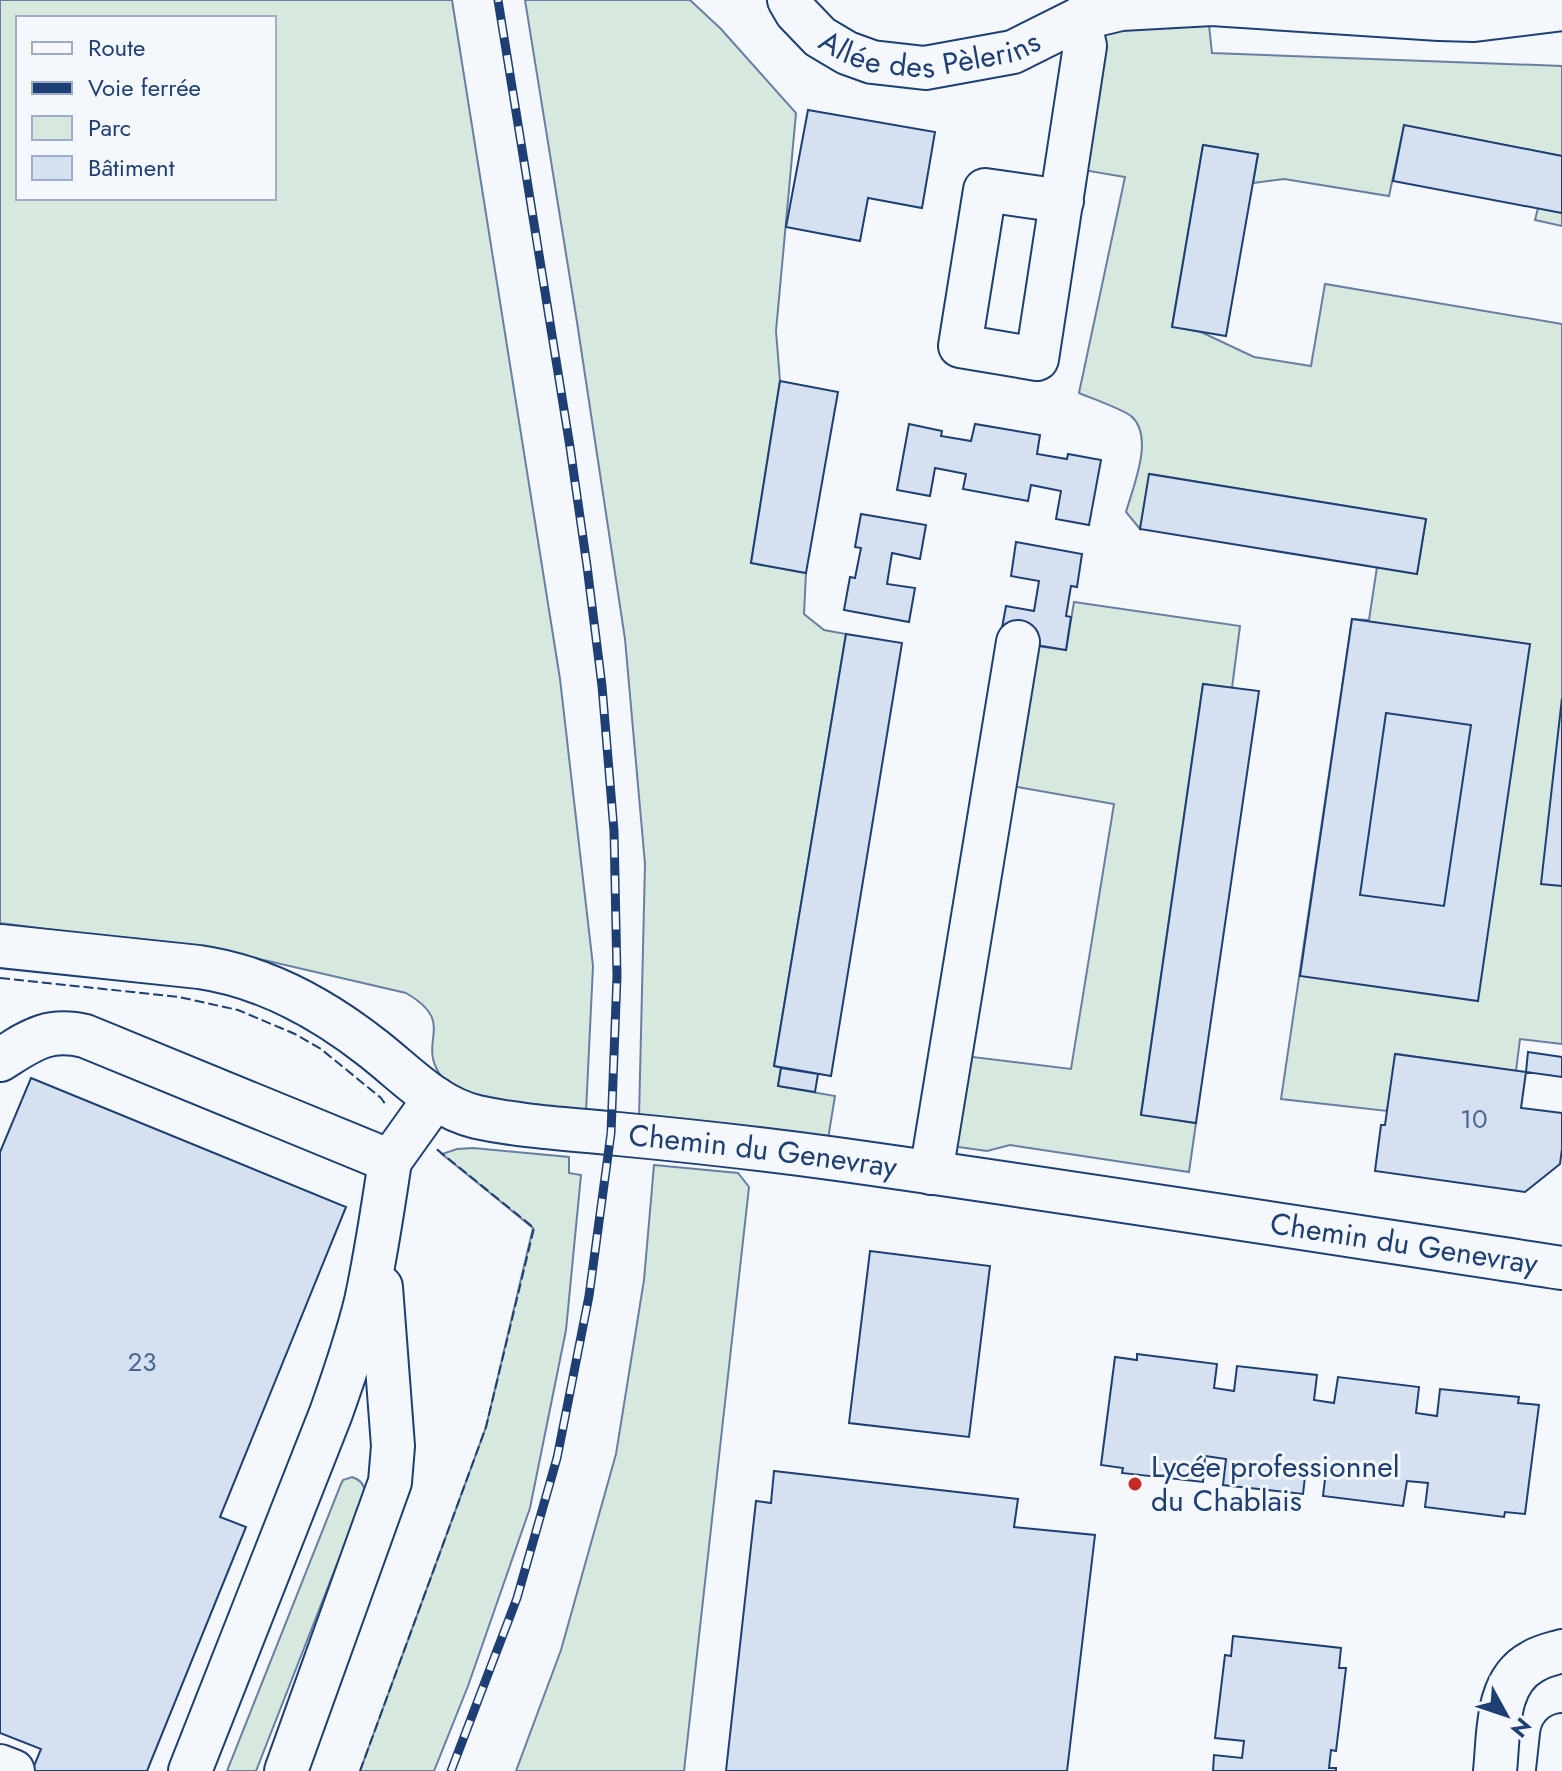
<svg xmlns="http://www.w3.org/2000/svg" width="1562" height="1771" viewBox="0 0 1562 1771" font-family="Jost,sans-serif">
<rect width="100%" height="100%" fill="#f4f7fb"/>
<!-- green -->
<path fill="#d7e8df" stroke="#687fa3" stroke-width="2" fill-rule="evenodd" d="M0,0H452L560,679L593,966L586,1112C550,1107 459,1104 439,1073C418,1040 457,1022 406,993L238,954L0,923ZM18,18H274V198H18Z
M525,0H690L721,29L796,113L776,331L780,381L751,563L806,573L804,614L824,630L846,634L774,1066L781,1068L778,1086L835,1096L828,1139L639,1118L645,864L625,639L577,322Z
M1209,25L1212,53L1562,66V156L1404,126L1389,196L1284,179L1253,183L1258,154L1203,145L1172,326L1201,332L1254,357L1311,366L1325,284L1562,324V1044L1520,1039L1516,1071L1396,1054L1387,1111L1281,1099L1352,619L1369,620L1377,567L1417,573L1426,519L1150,474L1140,529L1126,512C1133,487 1155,436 1131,416C1122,409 1091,398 1079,393L1125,177L1083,170L1103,31L1131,26Z
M1538,208L1562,213V226L1535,220Z
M1074,602L1240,626L1232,688L1203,684L1141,1114L1196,1123L1189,1172L1010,1145L987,1151L951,1146L965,1056L1071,1069L1114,804L1012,786L1036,646L1066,650Z
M473,1148L569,1157V1173L581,1175L566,1330L530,1508L468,1686L434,1771H360L486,1427L533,1228L442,1154L457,1149Z
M654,1165L738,1173L749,1187L684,1771H516L561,1650L616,1454L644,1280Z
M352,1477C361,1480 366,1485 364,1495L256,1771H227L341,1484L343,1480Z"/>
<!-- building -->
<path fill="#d5e0f0" stroke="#1d3f73" stroke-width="2" d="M808,110L935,132L922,208L868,198L860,241L786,227Z
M1404,125L1562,156V213L1393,181Z
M1203,145L1258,154L1226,336L1172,327Z
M780,381L838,392L806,573L751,563Z
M909,424L942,431L941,436L971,441L975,424L1040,435L1037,454L1067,459L1068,454L1101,460L1089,525L1056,519L1061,491L1031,485L1028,501L963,489L966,474L935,468L930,496L897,490Z
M1149,474L1426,519L1417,574L1140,529Z
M861,514L926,525L920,559L892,553L887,584L915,588L909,622L844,610L850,577L855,578L861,548L855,547Z
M1016,542L1082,554L1077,587L1071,586L1066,616L1071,617L1066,650L1000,639L1006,606L1034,611L1039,581L1011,576Z
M1352,619L1530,644L1478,1001L1300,976Z
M846,634L902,643L831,1076L774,1066Z
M1203,684L1259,691L1196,1123L1141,1115Z
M1562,698V886L1541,884Z
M1386,713L1471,725L1444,906L1360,895Z
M1528,1052L1562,1057V1077L1526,1072Z
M1395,1054L1526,1072L1521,1108L1562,1113V1149L1560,1164L1525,1192L1375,1171L1381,1125H1385Z
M781,1068L818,1074L815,1092L778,1086Z
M31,1078L346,1207L220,1517L246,1527L147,1771H32L41,1749L0,1733V1152Z
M870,1251L990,1266L969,1437L849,1423Z
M1137,1354L1217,1364L1214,1388L1234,1391L1237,1366L1317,1375L1314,1400L1334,1403L1338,1377L1419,1387L1416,1413L1437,1416L1440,1389L1519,1397L1518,1403L1539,1405L1525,1514L1505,1512L1504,1517L1425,1507L1428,1483L1407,1481L1403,1506L1323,1496L1326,1471L1306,1468L1303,1494L1223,1485L1226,1459L1205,1456L1203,1482L1122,1473L1123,1468L1101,1465L1115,1357L1137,1360Z
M774,1471L1018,1499L1014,1527L1095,1535L1067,1771H726L756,1501L771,1503Z
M1233,1636L1341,1648L1339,1668H1346L1336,1751L1331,1750L1329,1768H1336V1771H1213L1214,1755L1242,1758L1244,1741L1215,1738L1225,1655L1231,1656Z"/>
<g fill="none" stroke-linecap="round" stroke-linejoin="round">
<defs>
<g id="minor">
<path id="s1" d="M789,0L796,12L820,37L847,53L872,62L925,68L1013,52L1079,19L1121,9L1212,4L1439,19L1474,20L1562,9"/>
<path d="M1062,201L985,190L960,346L1037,359L1085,46L1079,19"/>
<path id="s2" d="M0,946L199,967C262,976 321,1008 371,1047C404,1072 434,1107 477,1117C523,1127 571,1129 618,1134C691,1141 764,1149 837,1159C1079,1193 1320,1231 1562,1268"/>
<path d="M0,1060C30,1041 47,1027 85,1036L390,1161L435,1098"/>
<path d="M931,1173L1018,642"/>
<path d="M0,1766L13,1771"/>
<path d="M190,1771L331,1413C344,1376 357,1339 366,1301C376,1255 383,1208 390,1161"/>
<path d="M286,1771L390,1482L393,1446L381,1287"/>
<path d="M1495,1771C1499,1734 1495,1682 1532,1662C1541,1656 1552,1654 1562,1651"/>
<path d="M1558,1771L1562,1735"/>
</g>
</defs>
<!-- minor casing -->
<use href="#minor" stroke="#1d3f73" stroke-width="46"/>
<!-- minor -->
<use href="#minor" stroke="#f4f7fb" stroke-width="42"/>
<defs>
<path id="rail" d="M451,1771L517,1598L557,1458L589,1296L611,1133L617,976L614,831L602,686L587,566L570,447L498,0"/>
</defs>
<!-- rail casing -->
<use href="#rail" stroke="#1d3f73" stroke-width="9"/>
<!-- rail -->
<use href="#rail" stroke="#f4f7fb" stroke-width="6" stroke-dasharray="18" stroke-linecap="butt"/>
<!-- fence -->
<path stroke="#1d3f73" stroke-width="2" stroke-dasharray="10 4" stroke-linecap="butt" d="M0,978L179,997L238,1010L295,1034L321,1049L381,1098L386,1105
M360,1771L486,1427L534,1228L434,1147"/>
</g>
<!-- markers -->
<circle fill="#c62828" stroke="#f4f7fb" stroke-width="3" cx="1135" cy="1484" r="8"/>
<g text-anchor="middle" stroke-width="6" stroke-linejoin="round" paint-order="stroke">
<!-- number labels -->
<g font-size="26" fill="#4b6792">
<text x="1474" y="1128">10</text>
<text x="142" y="1371">23</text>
</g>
<!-- street labels -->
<g font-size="30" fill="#1d3f73" stroke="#f4f7fb">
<text dy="10" stroke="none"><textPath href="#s1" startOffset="164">Allée des Pèlerins</textPath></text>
<text dy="10" stroke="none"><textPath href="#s2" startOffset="808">Chemin du Genevray</textPath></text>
<text dy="10" stroke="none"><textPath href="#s2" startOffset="1456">Chemin du Genevray</textPath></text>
</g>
<!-- poi labels -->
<g font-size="30" fill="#1d3f73" stroke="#f4f7fb" text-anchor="start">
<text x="1151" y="1477">Lycée professionnel<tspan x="1151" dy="34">du Chablais</tspan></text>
</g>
</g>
<!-- legend -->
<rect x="16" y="16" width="260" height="184" fill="#f4f7fb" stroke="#9eadc5" stroke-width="2"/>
<rect x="32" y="42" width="40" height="12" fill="#f4f7fb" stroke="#9eadc5" stroke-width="2"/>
<text x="88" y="56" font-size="24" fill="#1d3f73">Route</text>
<rect x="32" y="82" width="40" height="12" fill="#1d3f73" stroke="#9eadc5" stroke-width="2"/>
<text x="88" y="96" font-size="24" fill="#1d3f73">Voie ferrée</text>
<rect x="32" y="116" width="40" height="24" fill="#d7e8df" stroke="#9eadc5" stroke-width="2"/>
<text x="88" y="136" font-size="24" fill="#1d3f73">Parc</text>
<rect x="32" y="156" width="40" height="24" fill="#d5e0f0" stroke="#9eadc5" stroke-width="2"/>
<text x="88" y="176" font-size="24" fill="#1d3f73">Bâtiment</text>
<!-- north arrow -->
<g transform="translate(1506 1715) rotate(130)" stroke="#f4f7fb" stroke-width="6" paint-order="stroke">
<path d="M0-6L14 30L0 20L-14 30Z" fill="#1d3f73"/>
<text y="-12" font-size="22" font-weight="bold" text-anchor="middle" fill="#1d3f73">N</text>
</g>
</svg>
